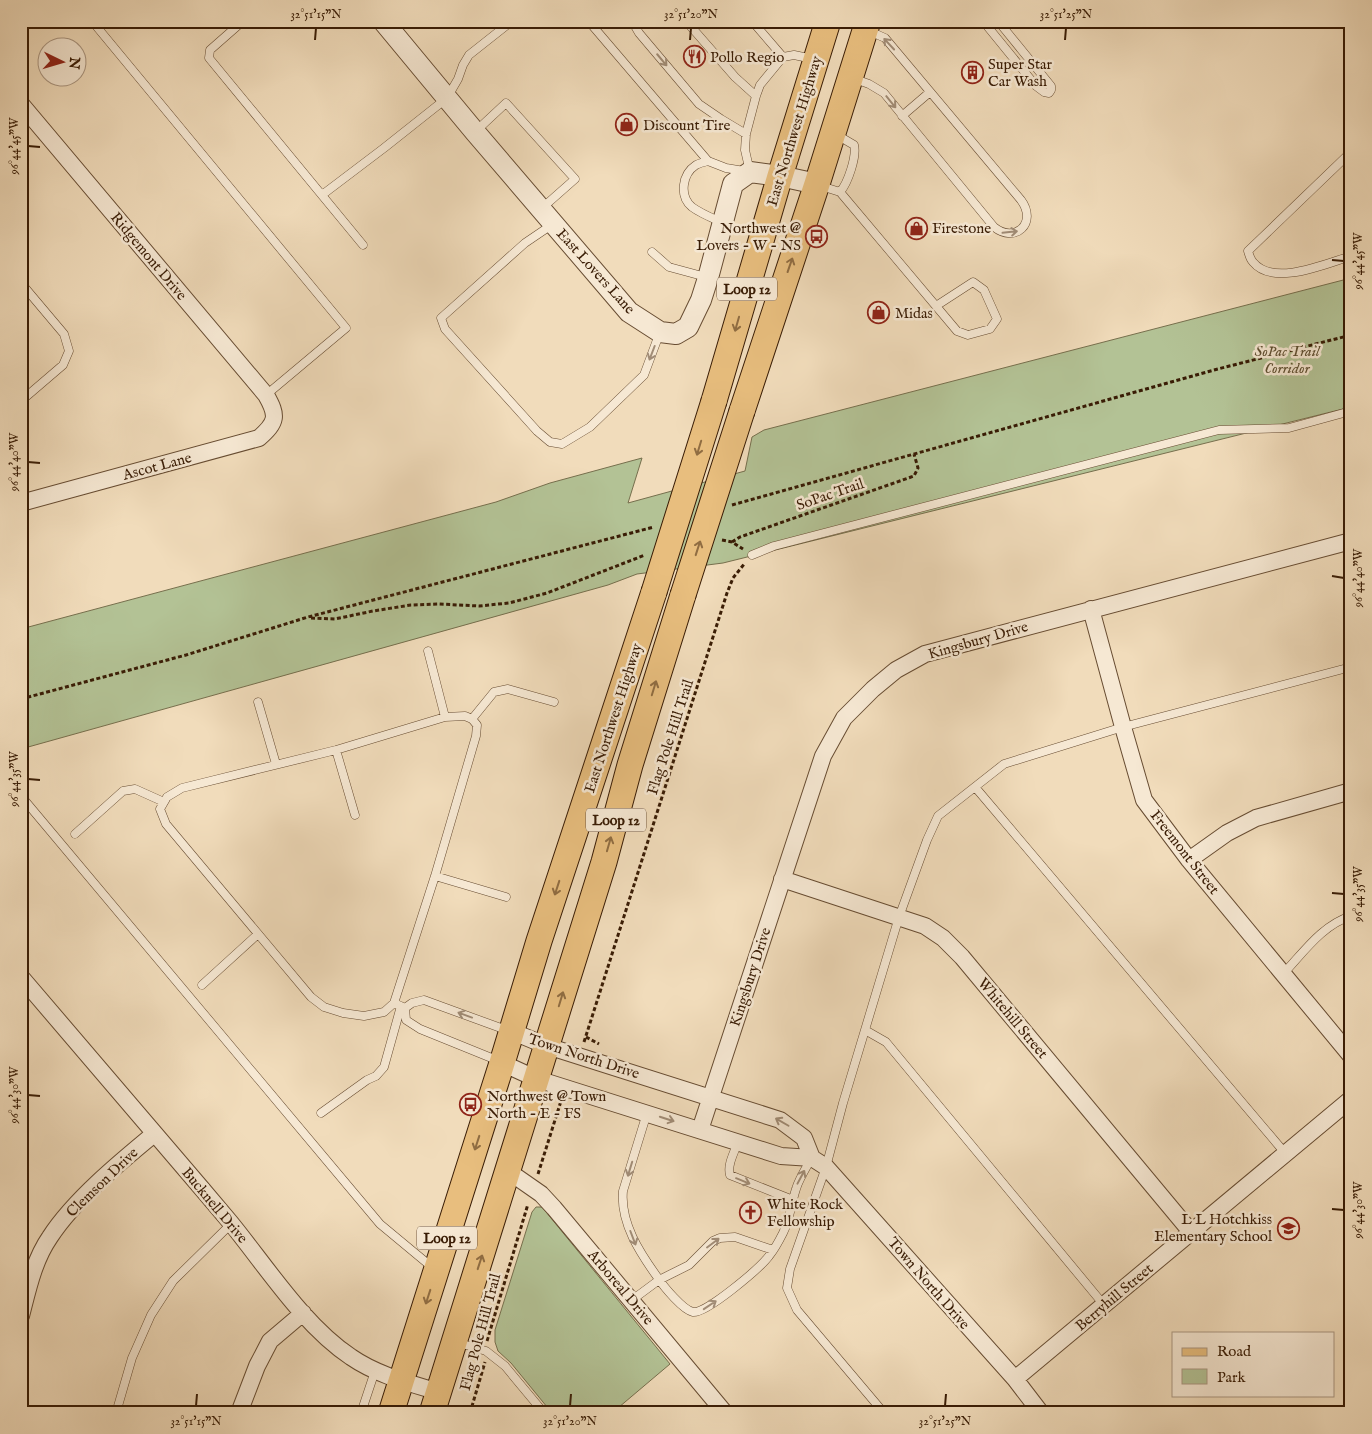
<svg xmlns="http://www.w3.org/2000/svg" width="1372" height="1434" viewBox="0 0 1372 1434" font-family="'IM FELL English',serif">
<rect width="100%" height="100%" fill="#f1dcbb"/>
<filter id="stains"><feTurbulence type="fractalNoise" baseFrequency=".004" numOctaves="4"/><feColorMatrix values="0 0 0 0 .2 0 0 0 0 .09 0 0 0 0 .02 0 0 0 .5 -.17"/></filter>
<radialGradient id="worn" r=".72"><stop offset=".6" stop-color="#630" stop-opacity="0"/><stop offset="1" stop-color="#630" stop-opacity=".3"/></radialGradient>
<!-- green -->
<path fill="#b3c295" stroke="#766f4d" d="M1351,278V407L723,563L637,574L608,585L21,749V629L496,502L550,483L642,458L628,503L745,471L752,437L764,430Z
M536,1207H542L670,1364L612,1413H552L511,1363L498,1351L495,1342V1330L532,1212Z"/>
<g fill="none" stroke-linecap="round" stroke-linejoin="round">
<defs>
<path id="service" d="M92,21L346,328L266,395
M243,21L210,50L209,58L363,245
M632,21L639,33L699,104L721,119L746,134
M686,21L735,77L756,96
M752,21L783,57
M983,21L1036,86L1044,92L1049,93L1051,90V86L998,21
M591,24L708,161L726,168L750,172L745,150L746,134L756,96L760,85L783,57L794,55L813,59
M852,78L869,84L884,93L994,227C1015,244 1038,223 1021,200L885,38L869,31
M902,116L930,92
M476,131L506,103L575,179L541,209
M1351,152L1248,251C1249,254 1250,259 1253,262C1273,287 1325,264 1351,256
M708,161C704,162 700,163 696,165C682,174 679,196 692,207C700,213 712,218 721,222
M821,186L840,192C848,183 857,156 854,145L837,135
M840,192L957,331L968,335L990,329L997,319L984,290L973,282L936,306
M322,195L384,148L447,98L458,79L463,65L469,55L512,21
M553,224L525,243L441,318L445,329L537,431L550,442L562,444L590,427L644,375L660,332
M652,252L669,267L706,277
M21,283L64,334L69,351L63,365L21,401
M752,555L774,546L1219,430L1289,428L1351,411
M428,651L445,717
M258,702L276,764
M472,719L494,692L508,689L554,702
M336,750L355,815
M975,787L1285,1153
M21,796L380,1224L433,1268
M75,834L123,791L135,789L164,802
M435,876L506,897
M1283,974C1303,953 1322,925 1351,916
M202,985L258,934
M394,1003L435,876L476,736L477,725L472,719L465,716L445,717L336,750L182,788L167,797L160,809L166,824L311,997L324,1007L343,1013L364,1016L384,1012L394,1003L405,1008
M865,1030L886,1042L1104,1305
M499,1061L420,1029L406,1020L405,1008L412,1003L424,1000L509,1031
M321,1113L367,1080L376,1076L384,1067L401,1006
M647,1113L623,1191C620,1223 640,1253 658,1278C664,1287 683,1310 693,1312C706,1314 760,1268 769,1256C774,1250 779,1241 783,1233C790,1219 791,1204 796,1189C799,1179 806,1168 811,1159
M738,1142C734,1153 727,1165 730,1175L793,1200
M632,1300L659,1280L689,1265L713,1241L720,1238L735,1237L773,1250
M456,1342L486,1351L505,1366L544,1413
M116,1413L132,1358L151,1315L173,1281L231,1224
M361,1413L375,1371
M884,1413L797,1310L787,1288L790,1269L826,1167L843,1103L899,917L927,840L938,816L1004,764L1123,727L1351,667"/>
<path id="minor" d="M21,104L266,395C278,416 277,422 259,438L21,503
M1091,609L1123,727L1144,800L1189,860L1351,1056
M1189,860L1227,833L1256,818L1351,791
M782,879L925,926L943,938L962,957L1191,1232
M21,977C91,1059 161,1140 230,1222C266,1266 304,1326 351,1357C377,1375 409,1383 439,1392
M511,1031L547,1046L780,1120L804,1138L812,1158
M502,1063L537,1079L781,1156L812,1158L826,1167L1015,1379L1041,1413
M700,1130L823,756L844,718L873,689L896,670L925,654L1351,541
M508,1171L541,1194L554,1208L725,1413
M21,1316C28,1289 34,1260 50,1237C74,1200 120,1162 154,1134
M1015,1379L1351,1099
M239,1413L257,1366L270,1341L303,1313"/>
<path id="tertiary" d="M383,21L475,132L629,312L660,332L676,334L688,327L701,300L708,278L733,184L750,172L780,176L817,184"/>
<path id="primary" d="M714,401L780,176L828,21
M742,411L817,184L868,21
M391,1413L502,1063L539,941L654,592
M432,1413L604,862L630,765L683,595"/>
</defs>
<!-- service casing -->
<use href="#service" stroke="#674c32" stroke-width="9"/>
<!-- minor casing -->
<use href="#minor" stroke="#674c32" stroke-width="18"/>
<!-- tertiary casing -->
<use href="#tertiary" stroke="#674c32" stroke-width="22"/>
<!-- primary casing -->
<use href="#primary" stroke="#391c05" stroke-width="27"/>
<!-- path -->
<path stroke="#391c05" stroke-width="3" stroke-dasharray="4 2.5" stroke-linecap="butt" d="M732,505L1214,370L1351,335
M722,540L732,542L743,549
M732,542L740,537L914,476L918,468L914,454
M311,618L335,619L373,611L411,605L439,604L479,606L509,603L547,593L645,555
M21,699L186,655L308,617L654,527
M586,1037L599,1044
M584,1042L727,593L733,578L745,563
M538,1174L561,1101
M487,1341L528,1204
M470,1413L485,1362"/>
<!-- service -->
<use href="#service" stroke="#f6e8d3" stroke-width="8"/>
<!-- minor -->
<use href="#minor" stroke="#f6e8d3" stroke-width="16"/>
<!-- tertiary -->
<use href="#tertiary" stroke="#f6e8d3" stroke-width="20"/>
<!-- primary -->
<use href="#primary" stroke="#e8be7e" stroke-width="25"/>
<defs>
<path id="primary-bridge" d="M654,592L714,401
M683,595L742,411"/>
</defs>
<!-- primary-bridge casing -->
<use href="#primary-bridge" stroke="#391c05" stroke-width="27" stroke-linecap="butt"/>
<!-- primary-bridge -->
<use href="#primary-bridge" stroke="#e8be7e" stroke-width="25"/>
</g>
<!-- one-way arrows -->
<defs><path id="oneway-shaft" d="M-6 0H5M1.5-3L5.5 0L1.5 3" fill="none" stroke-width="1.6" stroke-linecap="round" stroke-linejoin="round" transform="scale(1.25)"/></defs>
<g stroke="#a18c76">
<use href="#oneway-shaft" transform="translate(889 44) rotate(-133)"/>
<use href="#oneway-shaft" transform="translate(662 60) rotate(50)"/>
<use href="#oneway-shaft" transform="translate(891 102) rotate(51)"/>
<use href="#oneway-shaft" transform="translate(1010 232) rotate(-6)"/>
<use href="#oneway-shaft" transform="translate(652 353) rotate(111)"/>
<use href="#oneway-shaft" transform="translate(465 1015) rotate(-160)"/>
<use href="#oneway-shaft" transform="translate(667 1119) rotate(18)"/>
<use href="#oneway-shaft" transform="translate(782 1122) rotate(-150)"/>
<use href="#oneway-shaft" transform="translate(630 1169) rotate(107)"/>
<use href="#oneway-shaft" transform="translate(801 1177) rotate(-62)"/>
<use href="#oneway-shaft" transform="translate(743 1181) rotate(22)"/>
<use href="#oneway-shaft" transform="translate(633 1238) rotate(69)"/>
<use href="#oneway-shaft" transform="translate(713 1243) rotate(-37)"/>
<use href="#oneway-shaft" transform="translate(710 1305) rotate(-34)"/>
</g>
<g stroke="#906d42">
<use href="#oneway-shaft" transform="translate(790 265) rotate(-71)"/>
<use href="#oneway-shaft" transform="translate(737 324) rotate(106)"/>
<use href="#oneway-shaft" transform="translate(699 448) rotate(107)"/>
<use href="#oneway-shaft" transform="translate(698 548) rotate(-72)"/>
<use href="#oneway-shaft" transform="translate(654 688) rotate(-73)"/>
<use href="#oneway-shaft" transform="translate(609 844) rotate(-74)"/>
<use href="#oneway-shaft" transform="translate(557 888) rotate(108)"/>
<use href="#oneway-shaft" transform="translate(561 999) rotate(-73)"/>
<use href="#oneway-shaft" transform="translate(477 1143) rotate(108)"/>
<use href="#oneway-shaft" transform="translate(480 1262) rotate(-72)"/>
<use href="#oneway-shaft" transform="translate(428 1297) rotate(108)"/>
</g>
<!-- ticks -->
<path fill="none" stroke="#391c05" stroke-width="2" d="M315,40L316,28M690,40L691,28M1065,40L1066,28M28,146L40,147M1332,260L1344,261M28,462L40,463M1332,576L1344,578M28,779L40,780M1332,893L1344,894M28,1095L40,1096M1332,1209L1344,1210M196,1406L197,1394M570,1406L571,1394M945,1406L946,1394"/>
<!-- icons -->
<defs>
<symbol id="restaurant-ring" viewBox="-11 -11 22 22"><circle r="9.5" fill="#f6e8d3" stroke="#8f2418" stroke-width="1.5"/><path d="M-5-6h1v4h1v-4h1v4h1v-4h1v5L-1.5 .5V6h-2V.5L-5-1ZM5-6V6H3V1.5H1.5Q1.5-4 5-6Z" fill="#8f2418"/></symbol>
<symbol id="building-ring" viewBox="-11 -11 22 22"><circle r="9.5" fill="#f6e8d3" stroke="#8f2418" stroke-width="1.5"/><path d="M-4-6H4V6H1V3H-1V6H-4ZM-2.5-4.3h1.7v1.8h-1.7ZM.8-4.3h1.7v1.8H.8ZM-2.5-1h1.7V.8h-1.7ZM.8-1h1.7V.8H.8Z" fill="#8f2418"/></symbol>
<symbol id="shop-ring" viewBox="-11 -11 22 22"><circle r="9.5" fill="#f6e8d3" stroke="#8f2418" stroke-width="1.5"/><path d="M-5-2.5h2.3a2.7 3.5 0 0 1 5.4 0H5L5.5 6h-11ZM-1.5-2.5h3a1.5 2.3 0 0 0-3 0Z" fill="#8f2418"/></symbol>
<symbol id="bus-ring" viewBox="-11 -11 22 22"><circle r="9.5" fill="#f6e8d3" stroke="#8f2418" stroke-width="1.5"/><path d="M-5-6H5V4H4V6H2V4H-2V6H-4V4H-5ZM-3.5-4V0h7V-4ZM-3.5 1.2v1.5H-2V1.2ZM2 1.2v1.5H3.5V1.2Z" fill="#8f2418"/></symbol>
<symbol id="church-ring" viewBox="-11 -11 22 22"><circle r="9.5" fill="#f6e8d3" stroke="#8f2418" stroke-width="1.5"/><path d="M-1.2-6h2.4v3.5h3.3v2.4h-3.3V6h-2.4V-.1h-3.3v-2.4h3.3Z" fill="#8f2418"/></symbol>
<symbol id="school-ring" viewBox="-11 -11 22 22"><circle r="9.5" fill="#f6e8d3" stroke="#8f2418" stroke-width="1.5"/><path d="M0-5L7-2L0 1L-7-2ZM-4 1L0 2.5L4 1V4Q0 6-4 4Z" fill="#8f2418"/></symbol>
</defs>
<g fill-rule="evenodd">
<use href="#restaurant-ring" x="682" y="44" width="25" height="25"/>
<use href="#building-ring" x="960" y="60" width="25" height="25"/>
<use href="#shop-ring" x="614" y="112" width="25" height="25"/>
<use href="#shop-ring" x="904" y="216" width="25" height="25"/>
<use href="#bus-ring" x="804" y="224" width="25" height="25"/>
<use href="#shop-ring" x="866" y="300" width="25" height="25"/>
<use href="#bus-ring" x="458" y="1092" width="25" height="25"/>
<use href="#church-ring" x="738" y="1200" width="25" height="25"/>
<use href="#school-ring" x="1276" y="1216" width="25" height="25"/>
</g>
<g text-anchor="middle" stroke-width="5" stroke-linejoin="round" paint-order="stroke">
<!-- shield labels -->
<g fill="#f6e8d3" stroke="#725943" stroke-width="1">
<rect x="717" y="277.5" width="60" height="23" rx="4"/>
<rect x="586" y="808.5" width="60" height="23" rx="4"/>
<rect x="417" y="1226.5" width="60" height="23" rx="4"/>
</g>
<g font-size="14" font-weight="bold" fill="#391c05">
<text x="747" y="294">Loop 12</text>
<text x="616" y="825">Loop 12</text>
<text x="447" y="1243">Loop 12</text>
</g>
<!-- poi labels -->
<g font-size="15" fill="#391c05" stroke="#f6e8d3" text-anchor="start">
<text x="710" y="62">Pollo Regio</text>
<text x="988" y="69">Super Star<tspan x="988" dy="17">Car Wash</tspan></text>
<text x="643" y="130">Discount Tire</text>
<text x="801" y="233" text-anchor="end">Northwest @<tspan x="801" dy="17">Lovers - W - NS</tspan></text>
<text x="932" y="233">Firestone</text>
<text x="895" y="318">Midas</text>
<text x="487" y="1101">Northwest @ Town<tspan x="487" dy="17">North - E - FS</tspan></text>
<text x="767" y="1209">White Rock<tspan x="767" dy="17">Fellowship</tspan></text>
<text x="1272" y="1224" text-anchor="end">L L Hotchkiss<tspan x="1272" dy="17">Elementary School</tspan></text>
</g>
<!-- street labels -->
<g font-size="15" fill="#391c05" stroke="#f6e8d3">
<text transform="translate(794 131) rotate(-73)" y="5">East Northwest Highway</text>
<text transform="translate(149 256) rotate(50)" y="5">Ridgemont Drive</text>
<text transform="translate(596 271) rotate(48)" y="5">East Lovers Lane</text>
<text transform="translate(157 466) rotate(-15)" y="5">Ascot Lane</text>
<text transform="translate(830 494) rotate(-19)" y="5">SoPac Trail</text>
<text transform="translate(978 640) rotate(-16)" y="5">Kingsbury Drive</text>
<text transform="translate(613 718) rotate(-72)" y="5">East Northwest Highway</text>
<text transform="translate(670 737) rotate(-72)" y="5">Flag Pole Hill Trail</text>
<text transform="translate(1185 852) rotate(52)" y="5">Freemont Street</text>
<text transform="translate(750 977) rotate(-72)" y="5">Kingsbury Drive</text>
<text transform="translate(1013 1018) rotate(50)" y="5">Whitehill Street</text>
<text transform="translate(584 1056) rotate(18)" y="5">Town North Drive</text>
<text transform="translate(102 1182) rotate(-44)" y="5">Clemson Drive</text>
<text transform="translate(215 1205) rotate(50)" y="5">Bucknell Drive</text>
<text transform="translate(929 1283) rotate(49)" y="5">Town North Drive</text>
<text transform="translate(621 1287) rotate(50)" y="5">Arboreal Drive</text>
<text transform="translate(1114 1297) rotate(-40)" y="5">Berryhill Street</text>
<text transform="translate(480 1332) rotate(-75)" y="5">Flag Pole Hill Trail</text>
</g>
<!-- park labels -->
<g font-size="15" font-style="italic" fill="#5e4e30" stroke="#f6e8d3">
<text x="1287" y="356">SoPac Trail<tspan x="1287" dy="17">Corridor</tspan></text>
</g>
</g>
<!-- margin -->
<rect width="1372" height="1434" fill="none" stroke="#f1dcbb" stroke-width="55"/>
<!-- legend -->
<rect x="1172" y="1332" width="162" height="65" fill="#f6e8d3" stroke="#aa9681"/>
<rect x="1182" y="1348" width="25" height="8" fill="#e8be7e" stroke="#aa9681"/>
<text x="1217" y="1356" font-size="15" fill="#391c05">Road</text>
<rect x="1182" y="1369" width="25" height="15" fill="#b3c295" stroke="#aa9681"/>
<text x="1217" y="1382" font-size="15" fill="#391c05">Park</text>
<!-- north arrow -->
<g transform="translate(62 62) rotate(95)"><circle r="24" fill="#f6e8d3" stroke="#aa9681"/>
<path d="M0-4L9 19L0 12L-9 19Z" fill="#8f2418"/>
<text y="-8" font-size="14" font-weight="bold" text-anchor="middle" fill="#391c05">N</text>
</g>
<rect x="28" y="28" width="1316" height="1378" fill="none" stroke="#391c05" stroke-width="2"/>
<g font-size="12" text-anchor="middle" fill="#391c05">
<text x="316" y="18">32°51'15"N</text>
<text x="691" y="18">32°51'20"N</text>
<text x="1066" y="18">32°51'25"N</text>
<text transform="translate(14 146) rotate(-90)" y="4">96°44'45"W</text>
<text transform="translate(1358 261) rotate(-90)" y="4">96°44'45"W</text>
<text transform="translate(14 462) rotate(-90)" y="4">96°44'40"W</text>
<text transform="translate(1358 578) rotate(-90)" y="4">96°44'40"W</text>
<text transform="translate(14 779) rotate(-90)" y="4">96°44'35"W</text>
<text transform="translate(1358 894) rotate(-90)" y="4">96°44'35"W</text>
<text transform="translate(14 1095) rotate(-90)" y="4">96°44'30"W</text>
<text transform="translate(1358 1210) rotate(-90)" y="4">96°44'30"W</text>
<text x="196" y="1425">32°51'15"N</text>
<text x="570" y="1425">32°51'20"N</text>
<text x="945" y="1425">32°51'25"N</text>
</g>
<rect width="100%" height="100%" filter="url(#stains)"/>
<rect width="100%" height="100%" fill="url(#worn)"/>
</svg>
